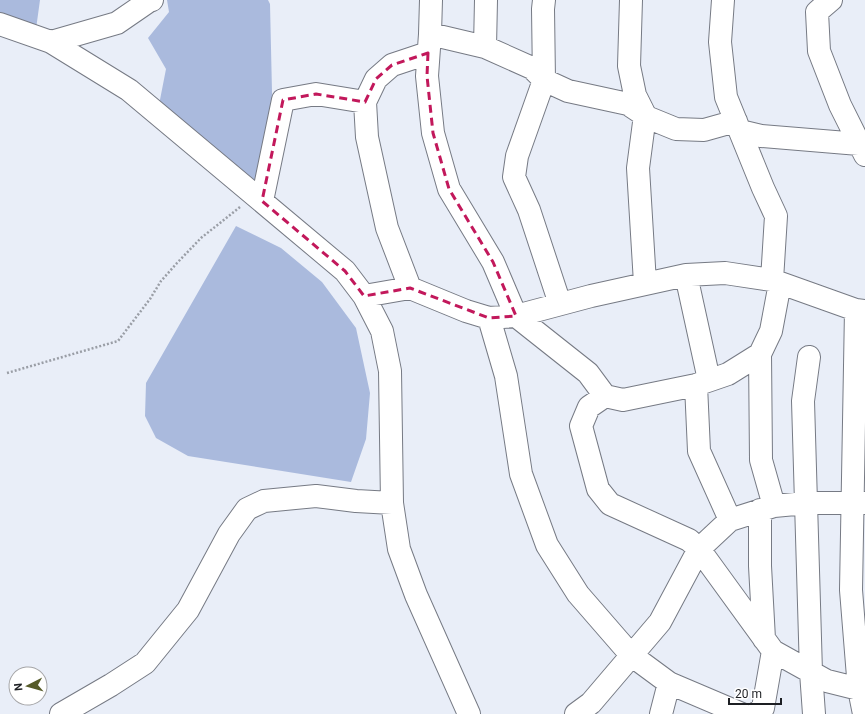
<svg xmlns="http://www.w3.org/2000/svg" width="865" height="714" viewBox="0 0 865 714" font-family="Roboto,sans-serif">
<rect width="100%" height="100%" fill="#e9eef8"/>
<!-- green -->
<path fill="#aabadd" d="M0,0H40L36,29L0,17Z
M167,0H268L270,4L273,136L260,186L158,110L166,69L148,38L169,12Z
M236,226L281,248L322,282L356,328L370,393L366,439L351,482L188,456L156,438L145,416L146,383Z"/>
<g fill="none" stroke-linecap="round" stroke-linejoin="round">
<defs>
<path id="minor" d="M431,0L430,34L427,76L433,133L449,189L493,262L516,316L588,373L605,396L623,400L696,385L728,374L760,354
M544,0L543,9L544,80L517,156L514,177L529,210L560,304
M631,0L629,66L635,95L645,115L638,168L645,283
M723,0L720,42L726,97L763,188L776,216L772,280
M831,0L817,12L819,51L840,105L865,155
M0,24L51,42L129,90L345,271L364,296L382,331L390,371L392,503L399,549L416,595L469,714
M430,34L485,47L532,68L544,80L568,91L628,104L649,118L676,129L704,130L736,121
M51,42L117,23L149,1L152,0
M485,47L486,0
M740,131L761,136L859,144
M262,201L283,100L316,94L365,102
M686,275L709,380
M410,288L387,228L367,137L365,102L376,79L392,65L428,53
M364,296L410,288L466,311L489,318L516,316L591,296L686,275L725,273L772,280L856,310L865,311
M856,310L851,590L859,689L864,714
M489,318L506,376L521,474L547,545L578,594L631,655L669,683L742,714
M809,357L803,401L811,672L814,714
M696,385L699,451L730,520
M605,396L589,407L581,426L598,489L610,504L689,540L699,549L773,651L827,681L859,689H865
M774,506L761,460L760,354L771,331L780,283
M760,510V566L764,639
M61,714L111,685L145,663L188,610L229,534L247,509L264,501L316,496L356,501L392,503
M576,714L591,703L660,622L699,549L730,520L774,506L806,503H865
M661,714L669,683
M755,714L763,708L773,651"/>
</defs>
<!-- minor casing -->
<use href="#minor" stroke="#767a84" stroke-width="24"/>
<!-- path -->
<path stroke="#9a9ea6" stroke-width="2.5" stroke-dasharray="2 2" stroke-linecap="butt" d="M7,373L118,341L150,299L161,281L177,263L201,238L240,207"/>
<!-- minor -->
<use href="#minor" stroke="#fff" stroke-width="22"/>
</g>
<!-- marked area -->
<path fill="none" stroke="#c2185b" stroke-width="3" stroke-dasharray="8 5" stroke-linejoin="round" d="M428,53L427,76L433,133L449,189L493,262L516,316L489,318L410,288L364,296L345,271L262,201L283,100L316,94L365,102L376,79L392,65Z"/>
<!-- north arrow -->
<g transform="translate(28 686) rotate(264)"><circle r="19" fill="#ffffff" stroke="#a5a5a7"/>
<path d="M0-3L7 15L0 10L-7 15Z" fill="#565b29"/>
<text y="-6" font-size="11" font-weight="bold" text-anchor="middle" fill="#1d1f23">N</text>
</g>
<!-- scale -->
<path d="M729 698v6h52v-6" fill="none" stroke="#1d1f23" stroke-width="2"/>
<text x="735" y="698" font-size="12" fill="#1d1f23" stroke="#ffffff" stroke-width="3" paint-order="stroke">20 m</text>
</svg>
